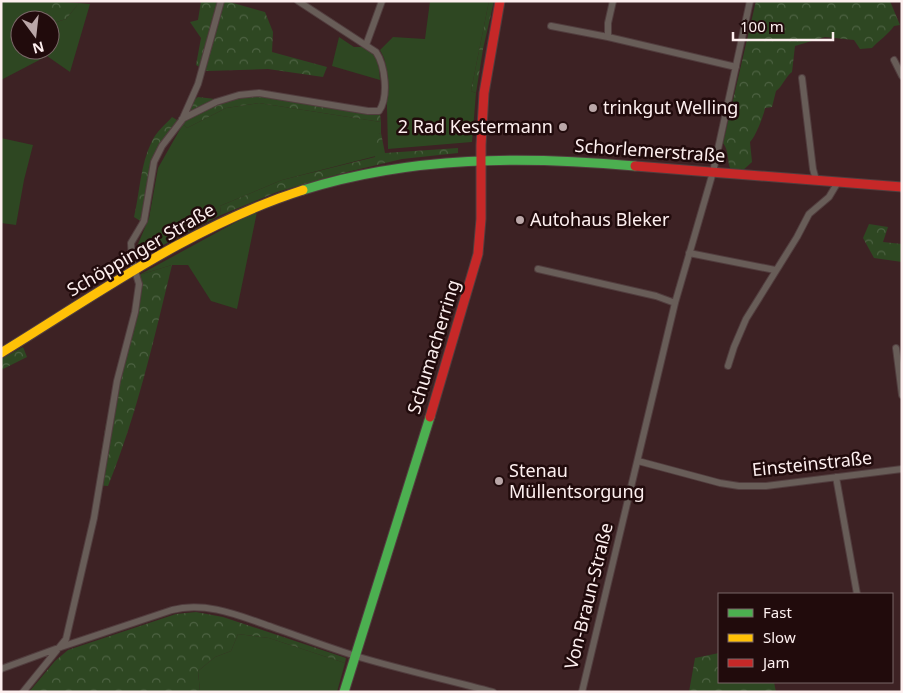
<svg xmlns="http://www.w3.org/2000/svg" width="903" height="693" viewBox="0 0 903 693" font-family="'Noto Sans',sans-serif">
<defs>
<pattern id="forest-crowns" width="20" height="18" patternUnits="userSpaceOnUse" patternTransform="scale(1.25)"><rect width="20" height="18" fill="#2e4722"/><path d="M2 6a3 3 0 1 1 6 0M12 15a3 3 0 1 1 6 0" fill="none" stroke="#4d6242"/></pattern>
</defs>
<rect width="100%" height="100%" fill="#3d2224"/>
<!-- grass -->
<path fill="#2e4722" d="M1,1H47V20H20V50H50V24L66,19L79,3L90,4L70,72L47,56L1,80Z
M430,1H489L471,91L476,93L472,142L388,149L386,67L384,58L380,50L393,37L425,39Z
M339,37L354,47H366C379,59 379,62 380,80L332,66Z
M259,103L381,122V133L376,135V156L282,180L220,206L221,215L140,257L135,251L149,218L158,168L183,124L187,128L226,108Z
M1,138L33,145L24,180L16,225L1,223Z
M257,212L237,309L211,301L188,265H172L139,275L247,216Z
M238,634L269,638L345,663L337,692H200L198,671L215,657L231,651Z"/>
<!-- forest -->
<path fill="url(#forest-crowns)" d="M47,1L79,3L66,19L50,24V20H47Z
M201,1H226L265,12L273,32L272,52L327,67L323,77L268,69L207,71L196,65L201,38L190,22L198,20Z
M489,1H494L483,49L476,93L471,91Z
M756,1H890L900,25L894,26C888,35 879,40 872,48L860,49L854,40L825,37L795,46L792,72C785,77 783,86 776,91L772,107L765,108C764,115 755,138 750,142L752,162L741,172L730,168C727,159 729,151 723,143Z
M240,96H273L380,114L381,122L259,103L226,108L187,128L183,124L190,103L198,97L215,99Z
M172,117L177,120L153,158L142,222L134,217C140,192 140,165 152,141C156,132 166,124 172,117Z
M381,133L385,153L458,148V153L402,159L343,173L277,192L221,215L220,206L282,180L375,157L376,134Z
M869,224L888,227L883,242L902,244V262L874,258L863,238Z
M172,265C154,339 137,415 108,486L96,485L106,423L141,297L139,275Z
M23,347L27,357L1,370V359Z
M196,612L223,617L346,658L345,663L269,638L238,634L231,651L215,657L198,671L200,692H29L55,661L68,650L176,614Z
M719,653V682H774L776,692H689L695,658Z"/>
<g fill="none" stroke-linecap="round" stroke-linejoin="round">
<defs>
<path id="street" d="M551,26L608,37L736,67
M608,37V23L613,1
M366,45L382,1
M894,60L902,76
M802,78L813,169L816,180
M182,119L216,102L239,95L259,93L368,111H379C389,97 385,65 376,52L298,1
M689,253L775,270
M538,269L656,296L675,303
M896,348L902,395
M728,366L734,347L746,319L797,237L809,214L829,197L838,182
M638,461L720,483L739,486H766L902,469
M836,477L857,594
M1,669L61,647L172,610C206,601 240,616 272,627C301,637 330,648 359,657C403,670 448,680 493,692
M23,692L66,639L94,518L117,381L135,312L139,284L132,261L131,243L144,221L154,162L162,146L182,120L198,84L221,1
M582,692L675,303L713,172L750,1"/>
<path id="fast" d="M303,190C412,156 523,156 635,166
M344,692L430,417"/>
<path id="slow" d="M1,353C99,293 193,225 303,190"/>
<path id="jam" d="M635,166L902,187
M430,417L478,254L481,219V145L484,93L500,1"/>
</defs>
<!-- street casing -->
<use href="#street" stroke="#513d3e" stroke-width="8"/>
<!-- fast casing -->
<use href="#fast" stroke="#513d3e" stroke-width="11"/>
<!-- slow casing -->
<use href="#slow" stroke="#513d3e" stroke-width="11"/>
<!-- jam casing -->
<use href="#jam" stroke="#513d3e" stroke-width="11"/>
<!-- street -->
<use href="#street" stroke="#685d58" stroke-width="6"/>
<!-- fast -->
<use href="#fast" stroke="#4caf50" stroke-width="9"/>
<!-- slow -->
<use href="#slow" stroke="#ffc107" stroke-width="9"/>
<!-- jam -->
<use href="#jam" stroke="#c62828" stroke-width="9"/>
</g>
<!-- markers -->
<g fill="#baa7a8" stroke="#210b0c" stroke-width="2">
<circle cx="593" cy="108" r="5"/>
<circle cx="563" cy="127" r="5"/>
<circle cx="520" cy="220" r="5"/>
<circle cx="499" cy="481" r="5"/>
</g>
<g text-anchor="middle" stroke-width="5" stroke-linejoin="round" paint-order="stroke">
<!-- poi labels -->
<g font-size="18" fill="#fdefef" stroke="#210b0c" text-anchor="start">
<text x="603" y="114">trinkgut Welling</text>
<text x="553" y="133" text-anchor="end">2 Rad Kestermann</text>
<text x="530" y="226">Autohaus Bleker</text>
<text x="509" y="477">Stenau<tspan x="509" dy="21">Müllentsorgung</tspan></text>
</g>
<!-- street labels -->
<g font-size="18" fill="#fdefef" stroke="#210b0c">
<text transform="translate(650 151) rotate(4)" y="6">Schorlemerstraße</text>
<text transform="translate(141 250) rotate(-30)" y="6">Schöppinger Straße</text>
<text transform="translate(434 347) rotate(-73)" y="6">Schumacherring</text>
<text transform="translate(812 464) rotate(-6)" y="6">Einsteinstraße</text>
<text transform="translate(589 596) rotate(-76)" y="6">Von-Braun-Straße</text>
</g>
</g>
<!-- border -->
<rect width="903" height="693" fill="none" stroke="#fdefef" stroke-width="5"/>
<!-- legend -->
<rect x="718" y="593" width="175" height="90" fill="#210b0c" stroke="#796667"/>
<rect x="728" y="609" width="25" height="8" fill="#4caf50" stroke="#796667"/>
<text x="763" y="618" font-size="15" fill="#fdefef">Fast</text>
<rect x="728" y="634" width="25" height="8" fill="#ffc107" stroke="#796667"/>
<text x="763" y="643" font-size="15" fill="#fdefef">Slow</text>
<rect x="728" y="659" width="25" height="8" fill="#c62828" stroke="#796667"/>
<text x="763" y="668" font-size="15" fill="#fdefef">Jam</text>
<!-- north arrow -->
<g transform="translate(35 35) rotate(165)"><circle r="24" fill="#210b0c" stroke="#796667"/>
<path d="M0-4L9 19L0 12L-9 19Z" fill="#baa7a8"/>
<text y="-8" font-size="14" font-weight="bold" text-anchor="middle" fill="#fdefef">N</text>
</g>
<!-- scale -->
<path d="M733 32v8h100v-8" fill="none" stroke="#fdefef" stroke-width="2.5"/>
<text x="740" y="32" font-size="15" fill="#fdefef" stroke="#210b0c" stroke-width="4" paint-order="stroke">100 m</text>
</svg>
